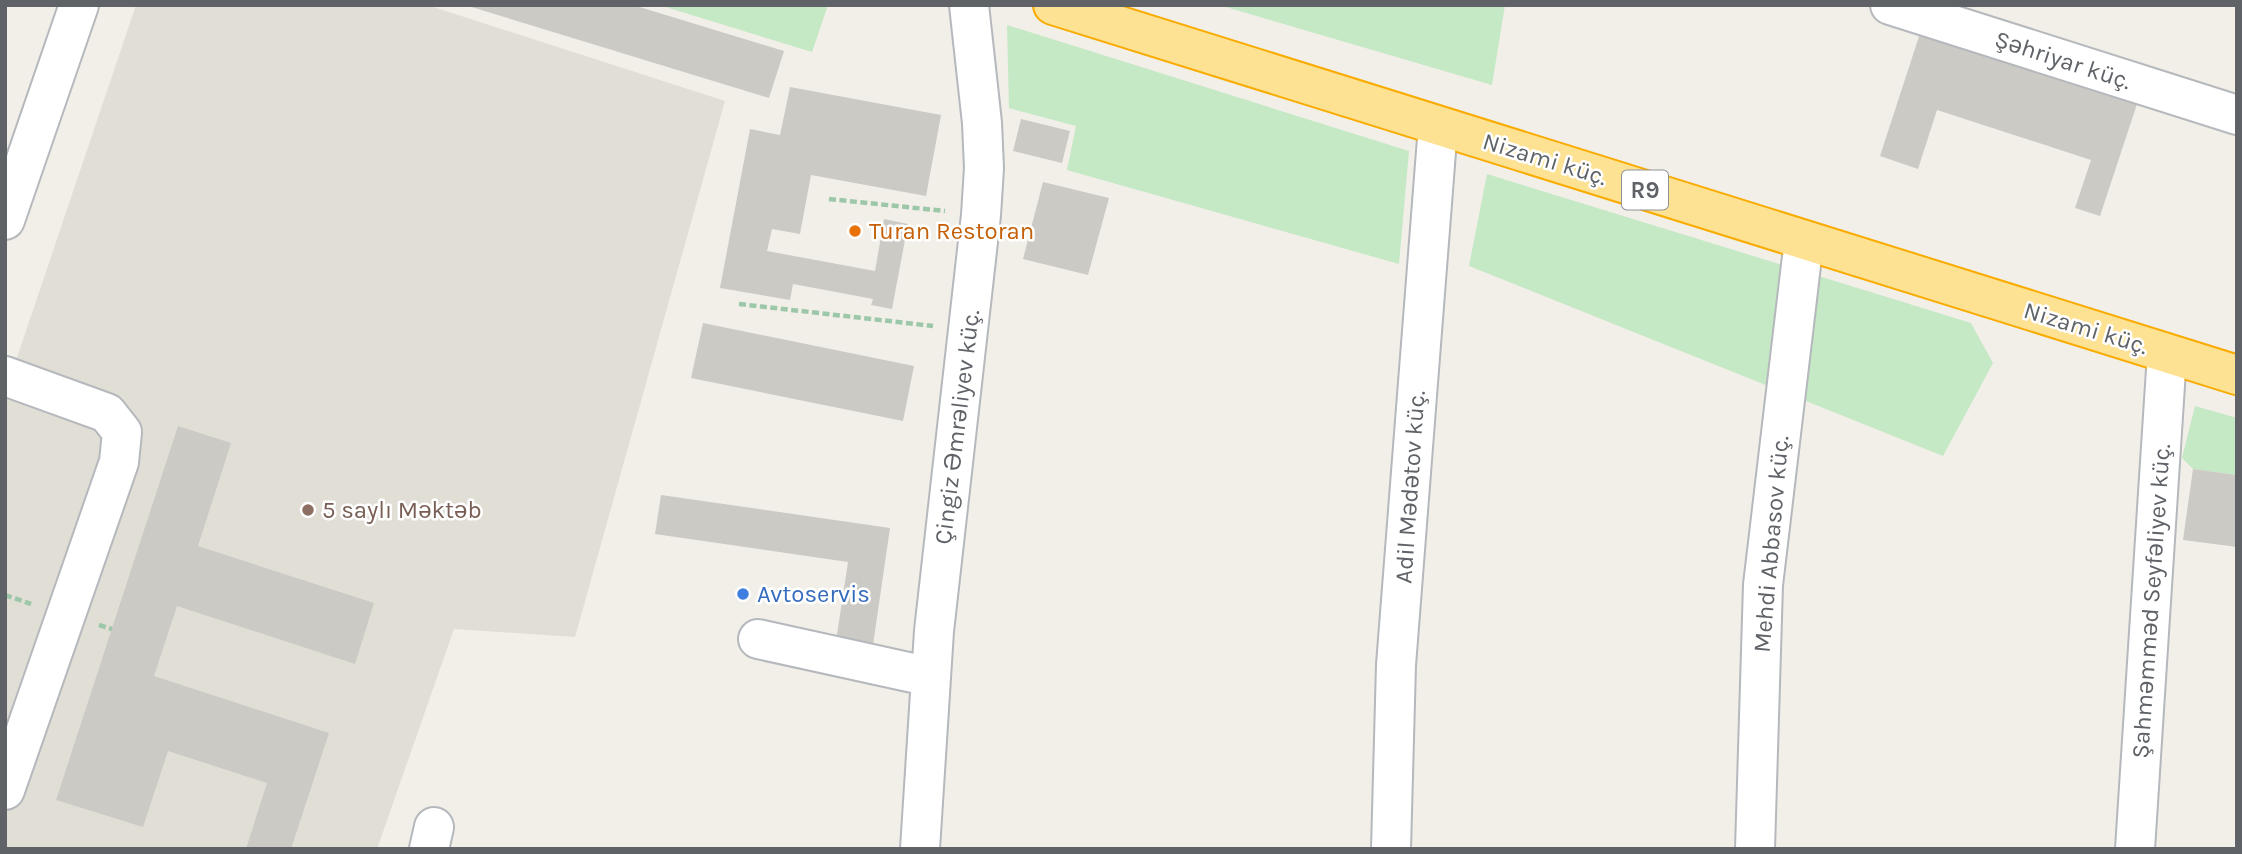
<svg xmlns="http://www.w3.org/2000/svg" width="2242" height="854" viewBox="0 0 2242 854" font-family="Karla,sans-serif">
<rect width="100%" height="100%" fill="#f1efe8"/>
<!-- education -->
<path fill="#e1ded6" d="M136,5H427L725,101L575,637L454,629L377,849H5V393Z"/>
<!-- green -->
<path fill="#c5e8c5" d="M659,5H828L812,52Z
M1219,5H1505L1492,85Z
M1007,25L1409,151L1399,264L1067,170L1076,126L1009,108Z
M1487,174L1971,323L1993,363L1943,456L1469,266Z
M2195,406L2237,418V475L2193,469L2182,458Z"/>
<!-- building -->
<path fill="#cccac5" d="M465,5H633L784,51L769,98Z
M1924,21L2141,92L2100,216L2075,208L2091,160L1937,110L1918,169L1880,156Z
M790,87L941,115L926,196L811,175L800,234L772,229L767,251L875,271L884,219L908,224L892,309L871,305L873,299L793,284L790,300L720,288L750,129L780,135Z
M1021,119L1070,131L1062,163L1013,151Z
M1043,182L1109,198L1088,275L1023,259Z
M703,323L914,366L903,421L691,378Z
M178,426L231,443L198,546L374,603L355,664L177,606L154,676L329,733L291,849H246L267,783L168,751L143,827L56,800Z
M2193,469L2237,475V547L2183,540Z
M661,495L890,528L873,645L836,641L848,562L655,534Z"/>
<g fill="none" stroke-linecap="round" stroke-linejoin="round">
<defs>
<path id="minor" d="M1890,5L2237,115
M5,220L79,5
M5,376L107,413L122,432L119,462L5,790
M758,639L931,677
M429,849L434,827
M920,849L934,631L981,215L984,168L982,123L969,5
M1391,849L1396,665L1438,126
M1755,849L1763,585L1804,240
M2135,849L2167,354"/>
<path id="highway" d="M1053,5L2237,375"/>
</defs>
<!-- minor casing -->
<use href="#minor" stroke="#b5b8bc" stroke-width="42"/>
<!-- highway casing -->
<use href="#highway" stroke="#f9ab00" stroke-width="42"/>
<!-- path -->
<path stroke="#9cc7a9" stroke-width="4.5" stroke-dasharray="7 3.5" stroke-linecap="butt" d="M829,199L945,211
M739,304L933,326
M5,595L31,604
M99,625L112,629"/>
<!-- minor -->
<use href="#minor" stroke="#fff" stroke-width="38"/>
<!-- highway -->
<use href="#highway" stroke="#fde293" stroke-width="38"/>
</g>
<!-- markers -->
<circle fill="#e8710a" stroke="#fff" stroke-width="2.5" cx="855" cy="231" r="7"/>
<circle fill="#8d6e63" stroke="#fff" stroke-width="2.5" cx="308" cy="510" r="7"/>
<circle fill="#3f7fe0" stroke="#fff" stroke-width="2.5" cx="743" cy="594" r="7"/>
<g text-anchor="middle" stroke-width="5" stroke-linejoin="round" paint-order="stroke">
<!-- shield labels -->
<rect fill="#fff" stroke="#8f9295" stroke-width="2" x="1622" y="170.5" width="46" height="39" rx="5"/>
<g font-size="23" font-weight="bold" fill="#5f6368">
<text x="1645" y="198">R9</text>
</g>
<!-- street labels -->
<g font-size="24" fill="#5f6368" stroke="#fff">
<text transform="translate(2063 60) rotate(18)" y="8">Şəhriyar küç.</text>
<text transform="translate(1545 159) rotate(17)" y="8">Nizami küç.</text>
<text transform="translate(2086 328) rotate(17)" y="8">Nizami küç.</text>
<text transform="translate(957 427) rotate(-83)" y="8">Çingiz Əmrəliyev küç.</text>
<text transform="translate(1410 487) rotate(-86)" y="8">Adil Mədətov küç.</text>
<text transform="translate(1771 544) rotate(-85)" y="8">Mehdi Abbasov küç.</text>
<text transform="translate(2151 601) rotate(-86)" y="8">Şahməmməd Seyfəliyev küç.</text>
</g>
<!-- food labels -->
<g font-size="24" fill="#c56008" stroke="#fff" text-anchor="start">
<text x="869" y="239">Turan Restoran</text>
</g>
<!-- education labels -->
<g font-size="24" fill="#785e54" stroke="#fff" text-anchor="start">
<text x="322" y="518">5 saylı Məktəb</text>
</g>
<!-- shop labels -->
<g font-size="24" fill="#366cbe" stroke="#fff" text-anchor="start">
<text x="757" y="602">Avtoservis</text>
</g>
</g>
<!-- border -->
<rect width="2242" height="854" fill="none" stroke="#5f6368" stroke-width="14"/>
</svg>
